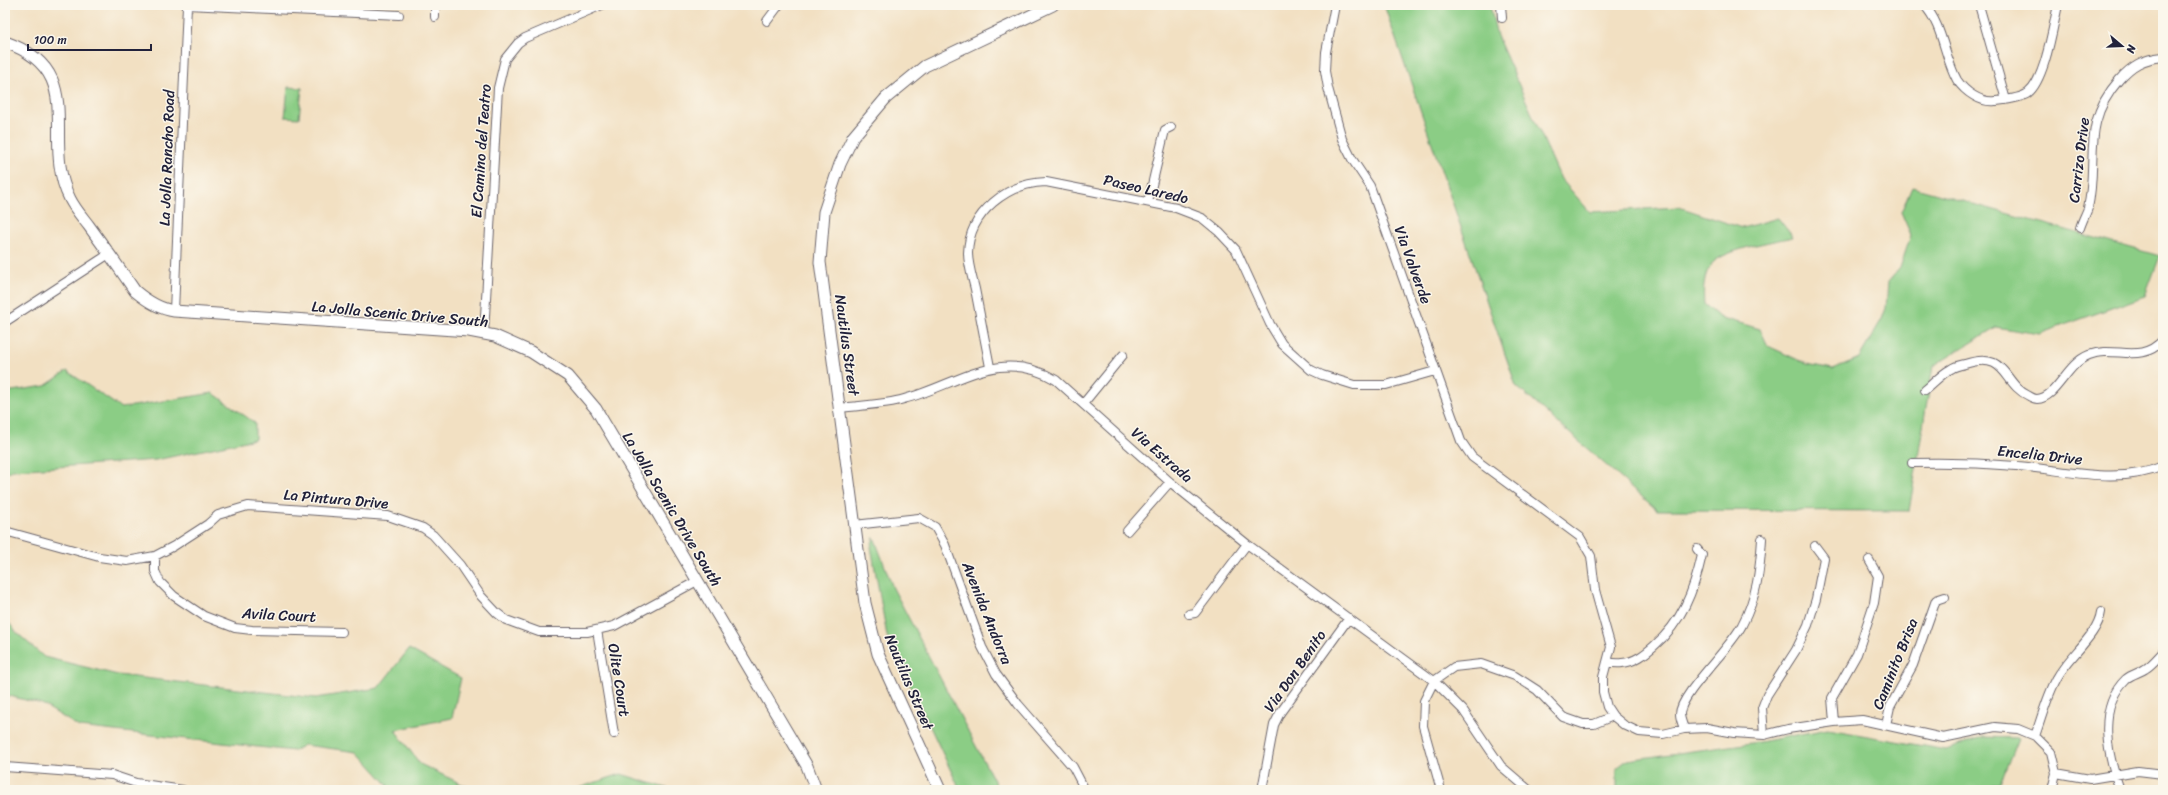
<svg xmlns="http://www.w3.org/2000/svg" width="2168" height="795" viewBox="0 0 2168 795" font-family="Sriracha,sans-serif">
<rect width="100%" height="100%" fill="#fbf7ec"/>
<filter id="ink" filterUnits="userSpaceOnUse"><feTurbulence type="fractalNoise" baseFrequency=".025" numOctaves="2"/><feDisplacementMap in="SourceGraphic" scale="8" xChannelSelector="R" yChannelSelector="G"/><feConvolveMatrix kernelMatrix="1 2 1 2 8 2 1 2 1" color-interpolation-filters="sRGB"/></filter>
<filter id="wash" filterUnits="userSpaceOnUse"><feTurbulence type="fractalNoise" baseFrequency=".012" numOctaves="4" result="noise"/><feDisplacementMap in="SourceGraphic" scale="16" xChannelSelector="R" yChannelSelector="G"/><feGaussianBlur stdDeviation="0.9" result="paint"/><feColorMatrix in="noise" values="0 0 0 0 0 0 0 0 0 0 0 0 0 0 0 0 0 1.4 0 .05"/><feComposite in="paint" operator="in"/></filter>
<g filter="url(#wash)">
<rect width="100%" height="100%" fill="#f2e0c2"/>
<!-- green -->
<path fill="#8bcd85" stroke="#567860" d="M1384,5H1490L1497,36L1561,179L1590,212L1679,207L1742,228L1778,218L1793,237C1775,241 1720,250 1710,266C1703,278 1703,291 1704,304L1719,317L1760,329L1768,346L1807,364L1833,369L1859,358L1882,319L1886,308L1888,282L1900,268L1911,235L1901,212L1912,187L2160,256L2145,296L2039,334L1996,327L1933,366L1909,511L1657,510L1516,386Z
M288,87L302,88L299,118L285,117Z
M67,371L121,408L213,393L255,423V439L156,460L13,470L5,473V392L45,386Z
M874,537L893,588L999,790H960L887,636L871,547Z
M5,618L16,632L44,657L118,675L316,698L378,688L409,649L461,678L452,718L395,730L420,764L474,790H388L387,784L358,752L304,745L294,751L79,727L42,704L5,695Z
M1828,729L1946,750L1982,737L2018,738L2000,783L1969,790H1617V768L1627,760L1759,742Z
M621,774L673,790H572Z"/>
</g>
<g filter="url(#ink)">
<g fill="none" stroke-linecap="round" stroke-linejoin="round">
<defs>
<path id="street" d="M187,5L399,15
M1335,5L1326,52L1325,71L1328,88L1342,139L1352,159L1370,186L1461,441L1472,457L1580,537L1591,556L1595,590L1611,647L1603,677V692L1607,707L1613,716L1624,725L1639,732L1663,734L1684,729L1707,728L1734,733L1764,735L1788,729L1834,722L1862,720L1943,738L1995,727L2018,729L2035,736L2051,752L2056,773L2052,790
M1501,5L1502,18
M1924,5C1943,25 1944,57 1957,80C1965,92 1981,103 1995,101C2004,100 2020,99 2028,93C2045,80 2053,26 2058,5
M1979,5L2006,100
M435,17V5
M767,21L779,5
M1148,202L1165,130L1171,127
M2080,228C2082,221 2086,214 2088,208C2099,159 2080,125 2119,80C2132,65 2143,59 2163,57
M174,311L187,5
M5,322L109,254
M484,334L498,88L505,59L518,43L525,38L602,5
M990,367C985,341 980,315 975,289C972,277 968,264 968,253C969,212 1008,183 1046,182L1176,208L1202,218L1219,232L1236,250L1270,324L1282,344L1311,370L1322,375L1354,385H1386L1435,371
M1925,390C1933,384 1941,374 1951,369C1955,366 1960,365 1965,364C2008,350 2002,384 2029,396C2031,397 2034,399 2037,399C2057,398 2066,364 2089,355C2115,345 2140,365 2163,340
M1083,404L1123,355
M840,408C861,405 884,405 904,399C958,385 999,346 1056,380L1170,482L1247,544L1434,681L1463,710L1501,766L1529,790
M1912,463C1947,462 1981,463 2016,466C2063,469 2117,486 2163,466
M854,525L919,518L935,527L945,545L982,647L996,674L1018,704L1073,767L1085,790
M5,531L99,557L127,561L155,556L174,546L208,524L218,515L248,506L388,516L423,528L433,535L460,565L481,596L497,613L506,620L539,632H587L614,626L697,581
M1127,531L1170,482
M155,556V571L160,582L174,596L204,616L235,628L252,630L342,632
M1189,614L1195,613L1247,544
M597,630L614,734
M1607,662C1612,663 1617,664 1622,663C1635,662 1645,654 1654,646C1682,622 1694,591 1702,555L1697,549
M1834,722L1832,698L1857,654L1874,603L1878,576L1869,560
M1886,725L1890,707L1913,665L1936,600L1945,597
M1684,729C1683,725 1680,719 1680,714C1680,694 1731,648 1742,625C1757,597 1760,570 1762,539
M1764,735L1762,708L1767,695L1796,650L1808,625L1816,599L1824,558L1815,546
M2035,736C2042,717 2047,696 2057,678C2068,657 2098,635 2101,612
M5,767L112,775L136,783L183,790
M2056,773L2090,779L2138,771L2163,774
M1262,790L1274,725L1280,713L1349,618
M1441,790L1423,726L1424,701L1434,681L1454,667L1481,664L1515,676L1537,690L1563,717L1583,724H1594L1613,716
M2120,790C2108,756 2096,708 2126,679C2132,674 2139,673 2145,669C2152,665 2158,657 2163,652"/>
<path id="secondary" d="M5,42C91,72 39,139 70,199C75,209 83,218 89,226C105,248 120,269 135,291C147,301 159,309 174,311L469,331L495,336L531,352L568,376L596,409L807,766L816,790
M940,790L878,654L865,603L820,262L824,212L840,164L853,137L886,98L925,66L1053,5"/>
</defs>
<!-- street casing -->
<use href="#street" stroke="#6b646a" stroke-width="10"/>
<!-- secondary casing -->
<use href="#secondary" stroke="#6b646a" stroke-width="13"/>
<!-- street -->
<use href="#street" stroke="#fff" stroke-width="8"/>
<!-- secondary -->
<use href="#secondary" stroke="#fff" stroke-width="11"/>
</g>
</g>
<g text-anchor="middle" stroke-width="3" stroke-linejoin="round" paint-order="stroke">
<!-- street labels -->
<g font-size="15" fill="#22223b" stroke="#fbf7ec">
<text transform="translate(481 151) rotate(-86)" y="5">El Camino del Teatro</text>
<text transform="translate(167 158) rotate(-88)" y="5">La Jolla Rancho Road</text>
<text transform="translate(2079 160) rotate(-83)" y="5">Carrizo Drive</text>
<text transform="translate(1146 189) rotate(13)" y="5">Paseo Laredo</text>
<text transform="translate(1413 265) rotate(70)" y="5">Via Valverde</text>
<text transform="translate(400 314) rotate(5)" y="5">La Jolla Scenic Drive South</text>
<text transform="translate(847 345) rotate(82)" y="5">Nautilus Street</text>
<text transform="translate(1162 455) rotate(41)" y="5">Via Estrada</text>
<text transform="translate(2040 455) rotate(6)" y="5">Encelia Drive</text>
<text transform="translate(336 499) rotate(5)" y="5">La Pintura Drive</text>
<text transform="translate(672 509) rotate(59)" y="5">La Jolla Scenic Drive South</text>
<text transform="translate(987 613) rotate(68)" y="5">Avenida Andorra</text>
<text transform="translate(279 615) rotate(3)" y="5">Avila Court</text>
<text transform="translate(1895 664) rotate(-68)" y="5">Caminito Brisa</text>
<text transform="translate(1295 671) rotate(-55)" y="5">Via Don Benito</text>
<text transform="translate(619 680) rotate(81)" y="5">Olite Court</text>
<text transform="translate(909 682) rotate(67)" y="5">Nautilus Street</text>
</g>
</g>
<!-- margin -->
<rect width="2168" height="795" fill="none" stroke="#fbf7ec" stroke-width="20"/>
<!-- north arrow -->
<g transform="translate(2122 46) rotate(109)" stroke="#fbf7ec" stroke-width="3" paint-order="stroke">
<path d="M0-3L7 15L0 10L-7 15Z" fill="#22223b"/>
<text y="-6" font-size="11" font-weight="bold" text-anchor="middle" fill="#22223b">N</text>
</g>
<!-- scale -->
<path d="M28 44v6h123v-6" fill="none" stroke="#22223b" stroke-width="2"/>
<text x="34" y="44" font-size="12" fill="#22223b" stroke="#fbf7ec" stroke-width="3" paint-order="stroke">100 m</text>
</svg>
